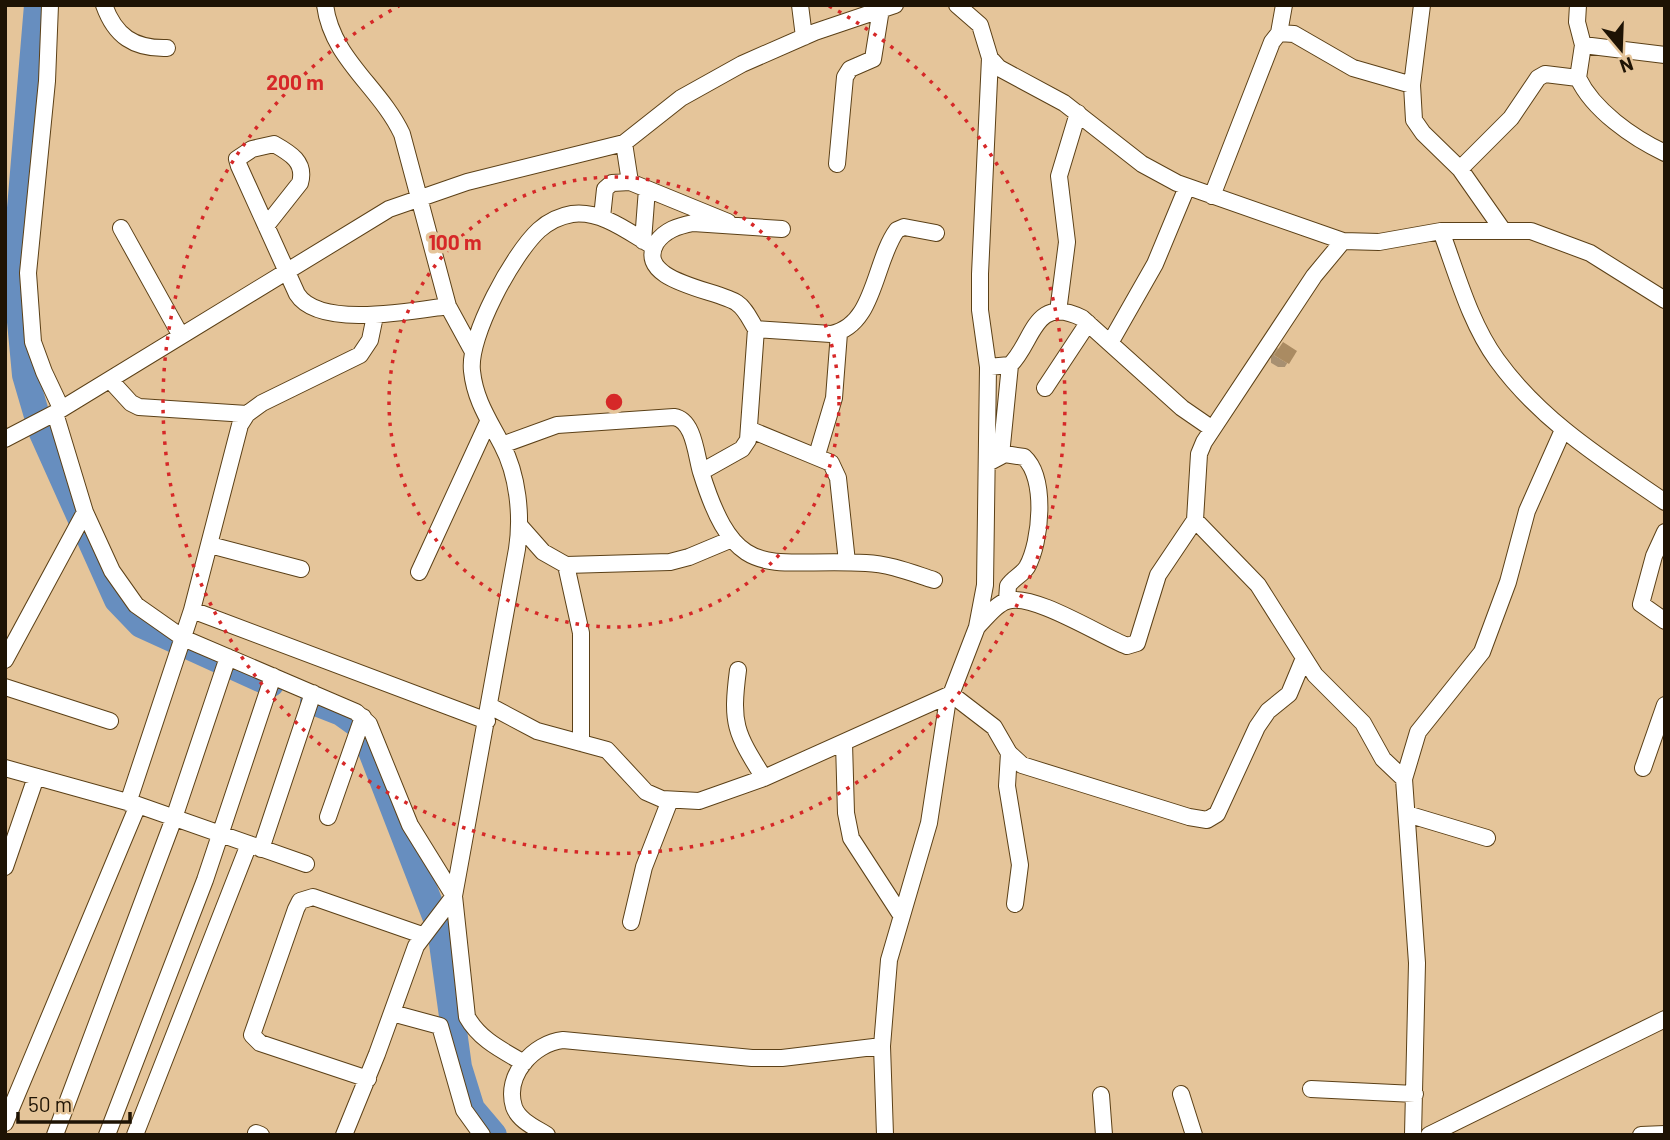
<svg xmlns="http://www.w3.org/2000/svg" width="1670" height="1140" viewBox="0 0 1670 1140" font-family="Barlow,sans-serif">
<defs>
<filter id="shadow"><feDropShadow dx="-6" dy="6" stdDeviation="0" flood-color="#0004"/></filter>
</defs>
<rect width="100%" height="100%" fill="#e5c59a"/>
<g fill="none" stroke-linecap="round" stroke-linejoin="round">
<!-- river -->
<path stroke="#678ebf" stroke-width="26" d="M37,5L15,268L25,375L42,433L117,600L141,625L271,684
M313,702L341,713L362,728L440,929L459,1067L472,1109L494,1135"/>
</g>
<!-- building -->
<path fill="#aa8b62" filter="url(#shadow)" d="M1283,342L1297,351L1289,364L1274,355Z"/>
<g fill="none" stroke-linecap="round" stroke-linejoin="round">
<defs>
<path id="minor" d="M50,5L47,81L28,273L33,342L44,372L61,408
M104,5C115,36 134,49 167,48
M325,5C332,59 380,87 402,134L448,306L472,350
M800,5L804,37
M957,5L980,25L990,58L999,68L1064,103L1142,164L1177,183L1343,241L1379,242L1441,231H1531L1590,253L1665,300
M1422,5L1412,85L1414,120L1423,133L1460,169L1502,229
M1578,5L1577,22L1583,45
M1279,33L1284,5
M1665,55L1583,45L1578,78C1593,110 1633,138 1665,153
M837,164L845,77L850,69L873,59L881,9
M1460,169L1511,118L1538,78L1545,74L1578,78
M630,182L728,222
M1212,196L1272,42L1279,33L1294,34L1353,68L1412,85
M602,217L605,189L612,183L630,182L624,143
M266,226L300,183C306,162 290,153 274,144L252,149L237,159L239,166L297,294C319,329 412,311 448,306
M121,228L181,336
M782,229L693,223C678,226 665,230 656,243C634,282 719,290 737,303C746,309 750,320 756,329L831,334C875,326 874,261 897,230L904,227L936,233
M1441,231C1457,274 1470,323 1497,360C1541,421 1604,460 1665,502
M643,241L647,189
M1058,312L1067,242L1059,176L1078,113
M756,329L748,440L742,449L701,472C737,588 769,557 866,563C890,564 912,573 934,580
M1110,343L1155,264L1187,187
M988,367L1010,365C1034,342 1033,294 1082,318L1182,408L1211,428
M110,380L131,403L139,407L247,414
M1045,388L1088,323
M55,413L85,512L112,571L136,605L183,638L356,712L369,724L410,825L454,896L467,1017C480,1040 502,1050 524,1063
M751,430L831,463L838,478L847,562
M5,439L55,413L389,209L467,182L624,143L681,98L742,64L815,32L895,5
M502,445L557,425L674,417C694,420 696,455 701,472
M817,455L834,398L839,333
M1001,455L1010,365
M988,463L1005,454L1024,457C1047,478 1041,542 1027,567C1022,575 1013,578 1008,586L1007,600
M1195,520L1258,585L1315,675L1363,723L1383,759L1404,779
M520,526L543,552L566,565L670,562L689,557L732,539
M1665,532L1654,556L1641,604L1665,621
M210,545L301,569
M566,565L581,633V743
M419,572L488,422
M192,610L487,721
M978,626C986,618 996,604 1007,601C1032,592 1101,636 1127,646L1137,643L1158,575L1195,520L1199,454L1204,442L1314,276L1343,241
M5,660L85,512
M738,670C731,724 735,732 764,778
M5,687L110,721
M490,706L537,731L607,750L646,792L662,799L699,801L764,778L951,694L994,727L1009,753L1022,765L1189,817L1207,820L1217,814L1257,727L1268,711L1289,694L1304,658
M844,743L846,813L851,838L901,915
M1009,753L1007,786L1020,865L1015,904
M5,768L138,805
M1643,768L1665,705
M128,803L192,610L240,425L247,414L262,403L360,355L370,340L375,316
M1407,814L1487,838
M328,817L363,717
M261,849L313,693
M5,867L36,777
M631,922L644,867L670,800
M392,1013L440,1026L464,1110L482,1135
M368,1079L260,1043L252,1035L296,909L300,901L313,897L422,935
M1311,1089L1415,1094
M1181,1094L1194,1135
M1101,1095L1104,1135
M5,1123L138,805L306,864
M256,1133L261,1135
M55,1135L174,818L228,657
M107,1135L205,880L273,676
M135,1135L249,844
M344,1135L377,1054L416,946L454,896L517,549C522,516 518,475 502,445C489,420 475,400 472,371C468,336 513,254 539,230C548,222 560,216 572,214C602,210 630,233 654,247
M547,1135C536,1128 519,1121 514,1107C504,1075 534,1043 563,1040L752,1058H782L882,1046
M885,1135L882,1046L889,960L929,823L947,705L977,627L985,585L988,367L980,310V274L990,58
M1413,1135L1417,963L1404,779L1418,732L1482,652L1508,582L1527,511L1563,430
M1429,1135L1665,1019
M1641,1135L1665,1134"/>
</defs>
<!-- minor casing -->
<use href="#minor" stroke="#5b4017" stroke-width="18"/>
<!-- minor -->
<use href="#minor" stroke="#fff" stroke-width="16"/>
</g>
<!-- distance rings -->
<g fill="none" stroke="#d62828" stroke-width="3.5" stroke-dasharray="3.5 7">
<circle cx="614" cy="402" r="225"/>
<path d="M829 6A451 451 0 1 1 399 6"/>
</g>
<circle cx="614" cy="402" r="10" fill="#d62828" stroke="#e5c59a" stroke-width="3.5"/>
<g font-size="21" text-anchor="middle" font-weight="bold" fill="#d62828" stroke="#e5c59a" stroke-width="7" stroke-linejoin="round" paint-order="stroke">
<text x="295" y="90">200 m</text>
<text x="455" y="250">100 m</text>
</g>
<!-- border -->
<rect width="1670" height="1140" fill="none" stroke="#1e1304" stroke-width="14"/>
<!-- north arrow -->
<g transform="translate(1621 49) rotate(161)" stroke="#e5c59a" stroke-width="5" paint-order="stroke">
<path d="M0-5L12 26L0 18L-12 26Z" fill="#1e1304"/>
<text y="-10" font-size="19" font-weight="bold" text-anchor="middle" fill="#1e1304">N</text>
</g>
<!-- scale -->
<path d="M18 1112v10h112v-10" fill="none" stroke="#1e1304" stroke-width="3.5"/>
<text x="28" y="1112" font-size="21" fill="#1e1304" stroke="#e5c59a" stroke-width="5" paint-order="stroke">50 m</text>
</svg>
